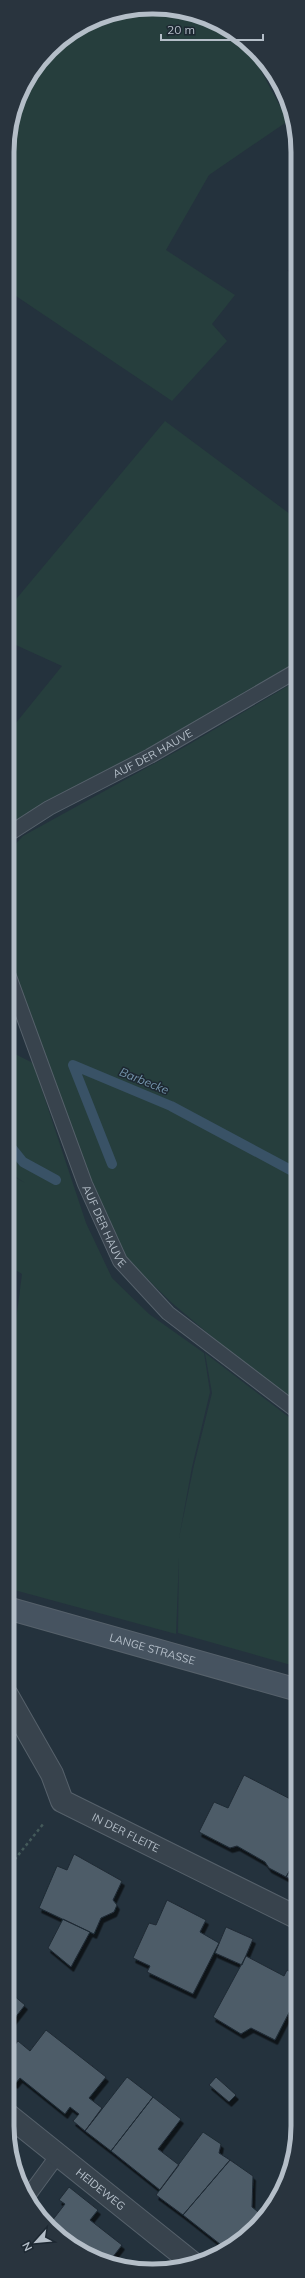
<svg xmlns="http://www.w3.org/2000/svg" width="305" height="2278" viewBox="0 0 305 2278" font-family="Mulish,sans-serif">
<defs>
<filter id="shadow"><feDropShadow dx="2.5" dy="4.5" stdDeviation="0" flood-color="#0009"/></filter>
</defs>
<rect width="100%" height="100%" fill="#24323d"/>
<!-- green -->
<path fill="#263e3d" d="M162,7L217,22L246,43L288,121L209,175L166,250L235,295L212,324L227,341L172,401L7,290V143L22,88L57,43L106,15Z
M165,421L298,520V662L149,749L7,825V734L62,666L7,641V610Z
M298,680V1403L236,1357L172,1303L127,1259L90,1179L8,956L7,853L23,836L188,745Z
M7,1050L33,1063L86,1223L112,1278L149,1314L204,1353L210,1392L192,1467L179,1538L194,1465L212,1393L205,1353L298,1424V1667L178,1633L179,1557L176,1634L7,1588V1389L22,1274L7,1265V1173L25,1183L7,1171Z"/>
<g fill="none" stroke-linecap="round" stroke-linejoin="round">
<!-- stream -->
<path stroke="#395266" stroke-width="10" d="M7,1142L23,1162L56,1180
M112,1164L73,1065L171,1106L298,1174"/>
</g>
<!-- building -->
<path fill="#4d5c68" stroke="#1f2a34" filter="url(#shadow)" d="M298,259V278L288,271Z
M244,1775L298,1803V1830L293,1840L298,1843V1856L286,1877L269,1868L265,1862L237,1846L230,1848L199,1832L214,1802L228,1808Z
M74,1854L122,1881L113,1900L117,1905L114,1912L101,1918L94,1934L39,1908L57,1866L67,1870Z
M298,1856V1883L286,1877Z
M167,1900L206,1920L200,1932L219,1943L193,1994L147,1972L150,1966L133,1958L149,1923L156,1925Z
M63,1919L90,1932L71,1967L48,1948Z
M226,1927L253,1939L242,1965L215,1953Z
M246,1956L284,1976L287,1970L298,1976V1995L275,2040L251,2028L241,2034L213,2017Z
M7,1990L25,2005L7,2028Z
M46,2030L106,2077L89,2098L102,2108L85,2131L73,2121L79,2114L70,2107L65,2114L20,2078L15,2084L7,2078V2054L18,2041L30,2051Z
M298,2061V2072L293,2069Z
M127,2077L153,2097L111,2151L85,2131Z
M216,2077L236,2095L229,2102L209,2085Z
M153,2097L181,2119L158,2149L179,2165L160,2190L111,2151Z
M203,2132L221,2144L219,2153L230,2160L183,2215L156,2195Z
M230,2160L253,2176L252,2207L262,2215L269,2208L248,2235L225,2248L183,2215Z
M69,2187L98,2210L90,2220L122,2245L109,2262L88,2256L48,2226L65,2204L59,2200Z"/>
<g fill="none" stroke-linecap="round" stroke-linejoin="round">
<defs>
<g id="lane">
<path id="s1" d="M7,835L49,808L150,756L298,670"/>
<path id="s2" d="M7,971L85,1184L120,1261L168,1313L298,1412"/>
<path d="M28,2196L58,2155"/>
</g>
<g id="street">
<path id="s3" d="M7,1695L52,1774L62,1801L298,1918"/>
<path id="s4" d="M7,2114L194,2264"/>
</g>
<g id="secondary">
<path id="s5" d="M7,1608L298,1690"/>
</g>
</defs>
<!-- lane casing -->
<use href="#lane" stroke="#56616b" stroke-width="16"/>
<!-- street casing -->
<use href="#street" stroke="#56616b" stroke-width="24"/>
<!-- secondary casing -->
<use href="#secondary" stroke="#56616b" stroke-width="24"/>
<!-- path -->
<path stroke="#445a5a" stroke-width="2.5" stroke-dasharray="3 3" stroke-linecap="butt" d="M265,63L290,112
M7,1869L44,1823"/>
<!-- lane -->
<use href="#lane" stroke="#38434d" stroke-width="14"/>
<!-- street -->
<use href="#street" stroke="#38434d" stroke-width="22"/>
<!-- secondary -->
<use href="#secondary" stroke="#465360" stroke-width="22"/>
</g>
<g text-anchor="middle" stroke-width="3" stroke-linejoin="round" paint-order="stroke">
<!-- street labels -->
<g font-size="11" fill="#b4bec8" stroke="#1d2832">
<text dy="4" stroke="none"><textPath href="#s1" startOffset="167">AUF DER HAUVE</textPath></text>
<text dy="4" stroke="none"><textPath href="#s2" startOffset="273">AUF DER HAUVE</textPath></text>
<text dy="4" stroke="none"><textPath href="#s5" startOffset="151">LANGE STRASSE</textPath></text>
<text dy="4" stroke="none"><textPath href="#s3" startOffset="191">IN DER FLEITE</textPath></text>
<text dy="4" stroke="none"><textPath href="#s4" startOffset="120">HEIDEWEG</textPath></text>
</g>
<!-- water labels -->
<g font-size="12" font-style="italic" fill="#7494ab" stroke="#1d2832">
<text transform="translate(144 1081) rotate(22)" y="4">Barbecke</text>
</g>
</g>
<!-- crop -->
<path d="M0 0H305V2278H0ZM152 14H153A138 138 0 0 1 291 152V2126A138 138 0 0 1 153 2264H152A138 138 0 0 1 14 2126V152A138 138 0 0 1 152 14Z" fill="#29343e" fill-rule="evenodd"/>
<path fill="none" stroke="#b4bec8" stroke-width="5" d="M152 14H153A138 138 0 0 1 291 152V2126A138 138 0 0 1 153 2264H152A138 138 0 0 1 14 2126V152A138 138 0 0 1 152 14Z"/>
<!-- north arrow -->
<g transform="translate(36 2242) rotate(243)" stroke="#1d2832" stroke-width="3" paint-order="stroke">
<path d="M0-3L7 15L0 10L-7 15Z" fill="#b4bec8"/>
<text y="-6" font-size="11" font-weight="bold" text-anchor="middle" fill="#b4bec8">N</text>
</g>
<!-- scale -->
<path d="M161 34v6h102v-6" fill="none" stroke="#b4bec8" stroke-width="2"/>
<text x="167" y="34" font-size="12" fill="#b4bec8" stroke="#1d2832" stroke-width="3" paint-order="stroke">20 m</text>
</svg>
